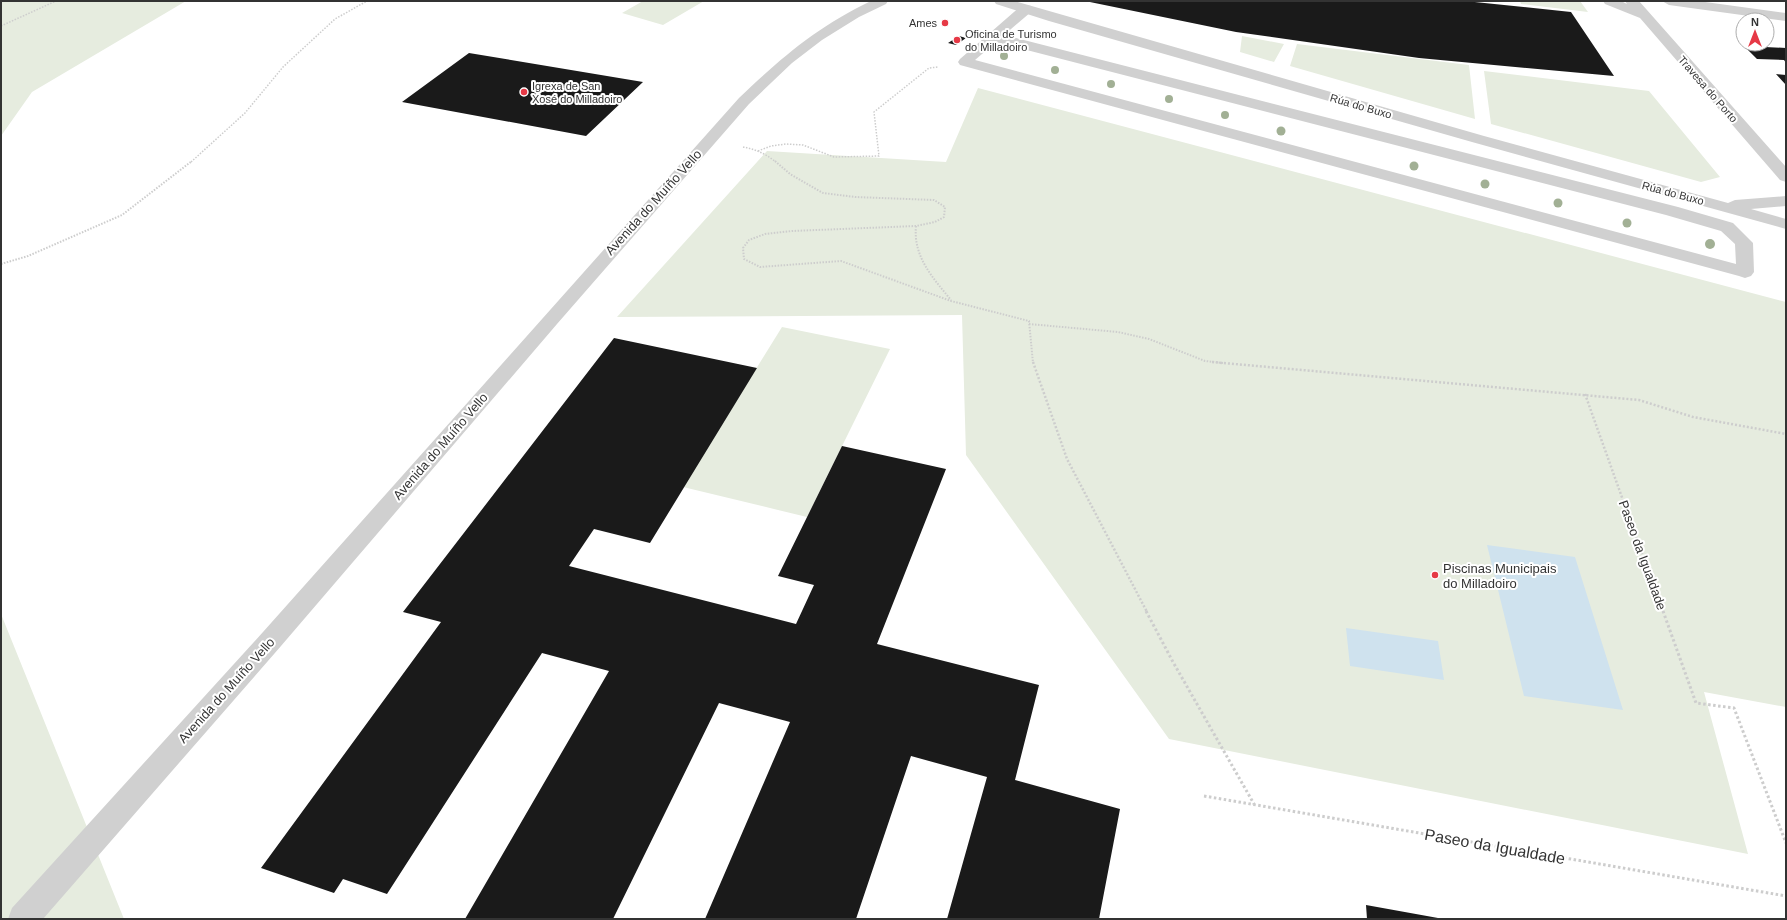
<svg xmlns="http://www.w3.org/2000/svg" width="1787" height="920" viewBox="0 0 1787 920" font-family="Helvetica,sans-serif">
<rect width="100%" height="100%" fill="#fff"/>
<!-- green -->
<path fill="#e6ecdf" d="M1,1H186L32,92L1,136Z
M643,1H704L663,25L622,13Z
M1520,1H1580L1588,12L1521,4Z
M1242,36L1284,44L1274,62L1240,52Z
M1297,44L1469,65L1475,119L1290,66Z
M1484,71L1649,91L1720,177L1701,182L1491,124Z
M978,88L1786,302V707L1704,692L1748,854L1169,739L966,455L962,315L617,317L767,151L946,162Z
M782,327L890,349L807,517L683,487Z
M1,614L124,919H1Z"/>
<!-- water -->
<path fill="#cfe2ee" d="M1487,545L1575,557L1623,710L1524,696Z
M1346,628L1438,641L1444,680L1350,666Z"/>
<!-- building -->
<path fill="#1a1a1a" d="M1085,1H1465L1571,12L1614,76L1419,58L1236,32Z
M959,36L966,38L956,45L948,43Z
M1744,46L1786,48V63L1784,60L1757,59Z
M469,53L643,82L586,136L402,102Z
M1776,74L1786,75V85Z
M614,338L757,368L650,543L594,529L569,566L796,624L814,585L778,576L842,446L946,469L877,644L1039,685L1015,780L1120,809L1099,919H947L987,777L911,756L856,919H705L790,722L719,703L613,919H465L609,671L542,653L387,894L343,879L334,893L261,868L441,622L403,612Z
M1366,905L1438,918V919H1367Z"/>
<g fill="none" stroke-linecap="round" stroke-linejoin="round">
<!-- path-far3 -->
<path stroke="#cdcdcd" stroke-width="1.5" stroke-dasharray="1.5 1.5" stroke-linecap="butt" d="M1,1H17
M1,26L56,1
M743,147C755,149 766,154 776,162
M758,151L771,146L786,144L803,145L834,157L879,156L874,112L929,68L938,67
M191,162L245,113L283,67L335,19L367,1"/>
<!-- path-far2 -->
<path stroke="#cdcdcd" stroke-width="2" stroke-dasharray="1.5 1.5" stroke-linecap="butt" d="M775,161L790,174L823,193L855,197L934,200L945,207L944,217L935,222L916,226L792,231L765,234L749,240L743,248L744,259L760,267L841,261L951,301L1029,321L1033,363
M916,226C913,257 933,278 951,300
M1,264L28,256L122,215L192,161
M1029,324L1118,332L1149,339L1205,361L1223,363"/>
<!-- path-far1 -->
<path stroke="#cdcdcd" stroke-width="2.5" stroke-dasharray="2 2" stroke-linecap="butt" d="M1033,362L1067,459L1147,612
M1212,362L1639,400L1693,417L1786,434
M1585,394L1663,612"/>
<!-- path -->
<path stroke="#cdcdcd" stroke-width="3" stroke-dasharray="2.5 2.5" stroke-linecap="butt" d="M1146,611L1173,662L1254,804
M1663,611L1696,703L1734,708L1786,843
M1204,796L1786,896"/>
<!-- service -->
<path fill="#d0d0d0" fill-rule="evenodd" d="M1026,5L1031,6L1033,9L1031,12L1004,35L1678,207L1733,223L1753,243L1754,272L1751,276L1745,278L1739,276L960,65L958,62L960,59L1021,6ZM996,42L1666,215L1721,231L1735,244L1736,264L975,60Z"/>
<!-- minor -->
<path fill="#d0d0d0" fill-rule="evenodd" d="M994,1H1014L1484,136L1728,203L1735,200L1786,196V206L1751,209L1786,219V229L1472,142L1049,21L996,4Z
M1603,1H1621L1627,4L1625,1H1639L1786,167V182L1780,180L1640,18L1605,4Z
M1662,1H1698L1786,13V21L1669,5Z"/>
<!-- tertiary -->
<path fill="#d0d0d0" fill-rule="evenodd" d="M871,1H888L886,4L859,17L822,40L792,63L749,104L557,324L281,646L43,919H8L12,908L263,632L739,98C782,57 817,27 871,1Z"/>
</g>
<!-- trees -->
<g fill="#a2b095">
<circle cx="1004" cy="56" r="4"/>
<circle cx="1055" cy="70" r="4"/>
<circle cx="1111" cy="84" r="4"/>
<circle cx="1169" cy="99" r="4"/>
<circle cx="1225" cy="115" r="4"/>
<circle cx="1281" cy="131" r="4.5"/>
<circle cx="1414" cy="166" r="4.5"/>
<circle cx="1485" cy="184" r="4.5"/>
<circle cx="1558" cy="203" r="4.5"/>
<circle cx="1627" cy="223" r="4.5"/>
<circle cx="1710" cy="244" r="5"/>
</g>
<!-- markers -->
<g fill="#e63946" stroke="#fff" stroke-width="1.5">
<circle cx="945" cy="23" r="4"/>
<circle cx="957" cy="40" r="4"/>
<circle cx="524" cy="92" r="4"/>
<circle cx="1435" cy="575" r="4"/>
</g>
<g text-anchor="middle" stroke-width="4" stroke-linejoin="round" paint-order="stroke">
<!-- far-poi labels -->
<g font-size="11" fill="#333" stroke="#fff" text-anchor="start">
<text x="937" y="27" text-anchor="end">Ames</text>
<text x="965" y="38">Oficina de Turismo<tspan x="965" dy="13">do Milladoiro</tspan></text>
<text x="532" y="90">Igrexa de San<tspan x="532" dy="13">Xosé do Milladoiro</tspan></text>
</g>
<!-- far-street labels -->
<g font-size="11" fill="#333" stroke="#fff">
<text transform="translate(1708 89) rotate(49)" y="4">Travesa do Porto</text>
<text transform="translate(1361 106) rotate(16)" y="4">Rúa do Buxo</text>
<text transform="translate(1673 193) rotate(15)" y="4">Rúa do Buxo</text>
</g>
<!-- street labels -->
<g font-size="13" fill="#333" stroke="#fff">
<text transform="translate(653 202) rotate(-48)" y="5">Avenida do Muíño Vello</text>
<text transform="translate(440 446) rotate(-49)" y="5">Avenida do Muíño Vello</text>
<text transform="translate(1643 555) rotate(70)" y="5">Paseo da Igualdade</text>
<text transform="translate(226 690) rotate(-48)" y="5">Avenida do Muíño Vello</text>
</g>
<!-- poi labels -->
<g font-size="13" fill="#333" stroke="#fff" text-anchor="start">
<text x="1443" y="573">Piscinas Municipais<tspan x="1443" dy="15">do Milladoiro</tspan></text>
</g>
<!-- near-street labels -->
<g font-size="16" fill="#333" stroke="#fff">
<text transform="translate(1495 846) rotate(10)" y="6">Paseo da Igualdade</text>
</g>
</g>
<!-- border -->
<rect width="1787" height="920" fill="none" stroke="#333333" stroke-width="4"/>
<!-- north arrow -->
<g transform="translate(1755 32)"><circle r="19" fill="#ffffff" stroke="#adadad"/>
<path d="M0-3L7 15L0 10L-7 15Z" fill="#e63946"/>
<text y="-6" font-size="11" font-weight="bold" text-anchor="middle" fill="#333333">N</text>
</g>
</svg>
